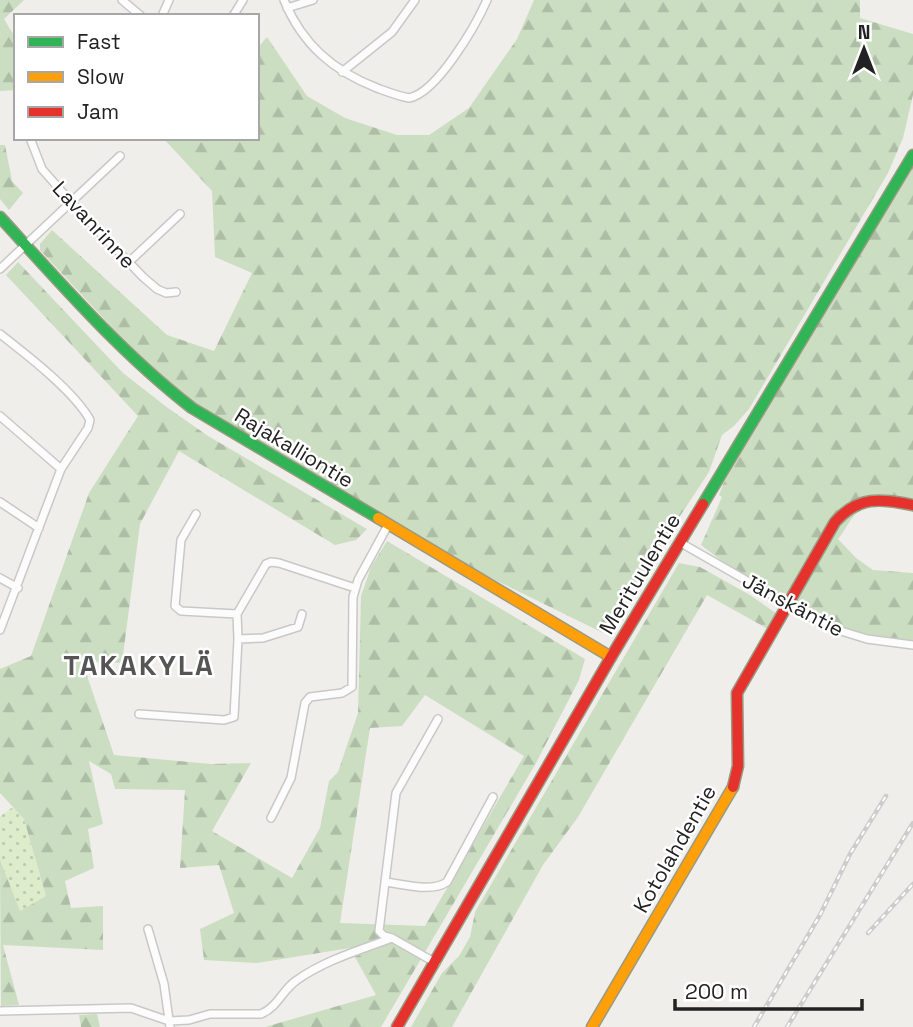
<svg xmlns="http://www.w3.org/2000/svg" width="913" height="1027" viewBox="0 0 913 1027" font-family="'Space Grotesk',sans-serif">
<defs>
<pattern id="grass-dots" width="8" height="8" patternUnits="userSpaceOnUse" patternTransform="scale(1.75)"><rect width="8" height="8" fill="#ddeccb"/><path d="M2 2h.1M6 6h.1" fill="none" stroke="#bdcaae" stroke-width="1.8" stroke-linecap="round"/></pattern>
<pattern id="forest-firs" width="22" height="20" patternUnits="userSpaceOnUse" patternTransform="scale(1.75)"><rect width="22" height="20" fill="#cbdec1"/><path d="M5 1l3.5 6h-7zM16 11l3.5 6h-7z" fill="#aebea6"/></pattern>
</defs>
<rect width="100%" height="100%" fill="#f0eeeb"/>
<!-- grass -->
<path fill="url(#grass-dots)" d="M13,807L24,819L46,896L20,912L0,860V816Z"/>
<!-- forest -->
<path fill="url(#forest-firs)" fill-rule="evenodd" d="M0,0H24L4,19L16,39V90L0,91Z
M534,0H860V18L913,34V95L903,138L888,173L749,409L734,426L722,435L709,472L603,633L489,577L194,402L144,362L40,250V244L52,230L167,335L214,351L252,273L215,257L212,191L163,138H257V49L267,37L307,96L345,118L397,135H429L469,108L517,39Z
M0,145H5L12,181L23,193L9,210L0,199Z
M913,164V512C896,507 873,499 858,512C850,518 845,531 838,539L856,558L873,570L913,573V641L870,636L837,628L799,607L797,599L790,592L777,595L731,568L701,545L722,497L719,495L723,484Z
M18,262L123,373L168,408L208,436L367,529L356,540L335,545L179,451L140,524L122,663L82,661L114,755L211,764L251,763L212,831L292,878L320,828L329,781L338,772L358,713L361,596L371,567L387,541L585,659L579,680L536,763L381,1027H265L376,995L350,948L257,963L204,960L200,929L234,913L219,865L180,868L185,790L115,789L111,774L89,761L103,824L88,829L94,868L65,881L71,908L103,906V950L3,945L19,1005L1,1006L0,860L20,911L46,896L24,819L0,793V669L31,656L89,493L138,416L6,275ZM425,695L524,756L425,926L340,923L370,728L402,726Z
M679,563L700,567L750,595L777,614L768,629L707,595L578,817L543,865L452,1027H411L442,973L459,956L470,937L475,912Z
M97,1014L100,1027H81L79,1015Z"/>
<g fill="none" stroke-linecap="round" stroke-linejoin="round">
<defs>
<path id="street" d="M122,0L141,16
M284,0C302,44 333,71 377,88C388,92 398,96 409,98C437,93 476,25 487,0
M287,8L313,0
M162,16L169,0
M233,16L243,0
M342,72L392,32L415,0
M30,138L42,169L71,202L143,277L157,289L166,293L176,292
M129,262L180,214
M0,269L120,156
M0,334C27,355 74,391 90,420L88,428L61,469L0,630
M0,416L61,469
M0,502L39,528
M196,514L181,540L175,606L181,611L237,614
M681,543L828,627L867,639L913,645
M0,578L18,588
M238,639L263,638L298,627L302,614
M139,714L224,720L234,717L238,639L237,614L266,564L271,562L279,563L355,588
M271,818L291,778L305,703L310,697L342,693L352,687L353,597L358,580L388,525
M385,882C404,884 431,893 447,882L493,797
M148,929L164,984L170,1027
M392,938L384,936L379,931L396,793L438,719
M0,1011L131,1008L169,1021L189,1020L210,1014H261C278,1007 282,990 297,980C325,960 360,950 392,938L436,963"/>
<path id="fast" d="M0,217C61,284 120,352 192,408L378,518
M703,504L913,155"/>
<path id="slow" d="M378,518L611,657
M592,1027L733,787"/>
<path id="jam" d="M733,787L738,766L737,693L835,522C859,495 880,499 913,505
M397,1027L611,657L703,504"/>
</defs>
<!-- street casing -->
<use href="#street" stroke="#c9c8c7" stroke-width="10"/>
<!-- fast casing -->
<use href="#fast" stroke="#999a82" stroke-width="13"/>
<!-- slow casing -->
<use href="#slow" stroke="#999a82" stroke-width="13"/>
<!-- jam casing -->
<use href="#jam" stroke="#999a82" stroke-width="13"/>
<!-- street -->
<use href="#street" stroke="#fdfcfc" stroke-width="7"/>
<!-- fast -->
<use href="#fast" stroke="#30b455" stroke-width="10"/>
<!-- slow -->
<use href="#slow" stroke="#ff9f0a" stroke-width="10"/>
<!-- jam -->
<use href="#jam" stroke="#e5322d" stroke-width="10"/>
<defs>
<path id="rail" d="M868,933L913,884
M754,1027L820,915L850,854L886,796
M787,1027L913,823"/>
</defs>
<!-- rail casing -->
<use href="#rail" stroke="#ccc" stroke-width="4.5"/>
<!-- rail -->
<use href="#rail" stroke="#fff" stroke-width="2" stroke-dasharray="5" stroke-linecap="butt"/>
</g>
<g text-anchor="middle" stroke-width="5" stroke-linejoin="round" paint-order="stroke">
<!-- street labels -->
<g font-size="21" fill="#222" stroke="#fff">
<text transform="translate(94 225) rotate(47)" y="7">Lavanrinne</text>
<text transform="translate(294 448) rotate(31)" y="7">Rajakalliontie</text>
<text transform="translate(640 574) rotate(-59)" y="7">Merituulentie</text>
<text transform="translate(793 605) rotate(28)" y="7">Jänskäntie</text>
<text transform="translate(675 849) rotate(-60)" y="7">Kotolahdentie</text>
</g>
<!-- district labels -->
<g font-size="28" font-weight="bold" letter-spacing="2" fill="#555" stroke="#fff">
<text x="139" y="675">TAKAKYLÄ</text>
</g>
</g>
<!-- legend -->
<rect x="14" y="14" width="245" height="126" fill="#ffffff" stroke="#a7a7a7" stroke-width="2"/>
<rect x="28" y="37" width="35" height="10" fill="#30b455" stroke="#a7a7a7" stroke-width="2"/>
<text x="77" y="49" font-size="21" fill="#222222">Fast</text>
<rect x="28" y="72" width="35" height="10" fill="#ff9f0a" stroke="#a7a7a7" stroke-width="2"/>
<text x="77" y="84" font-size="21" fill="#222222">Slow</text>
<rect x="28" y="107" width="35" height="10" fill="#e5322d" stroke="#a7a7a7" stroke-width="2"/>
<text x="77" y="119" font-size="21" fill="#222222">Jam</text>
<!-- north arrow -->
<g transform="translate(864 49)" stroke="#ffffff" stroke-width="5" paint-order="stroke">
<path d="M0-5L12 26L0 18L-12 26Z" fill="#222222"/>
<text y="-10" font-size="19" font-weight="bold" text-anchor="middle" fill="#222222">N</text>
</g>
<!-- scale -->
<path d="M675 999v10h187v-10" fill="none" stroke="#222222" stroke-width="3.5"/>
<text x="685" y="999" font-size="21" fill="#222222" stroke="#ffffff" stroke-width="5" paint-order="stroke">200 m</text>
</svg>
